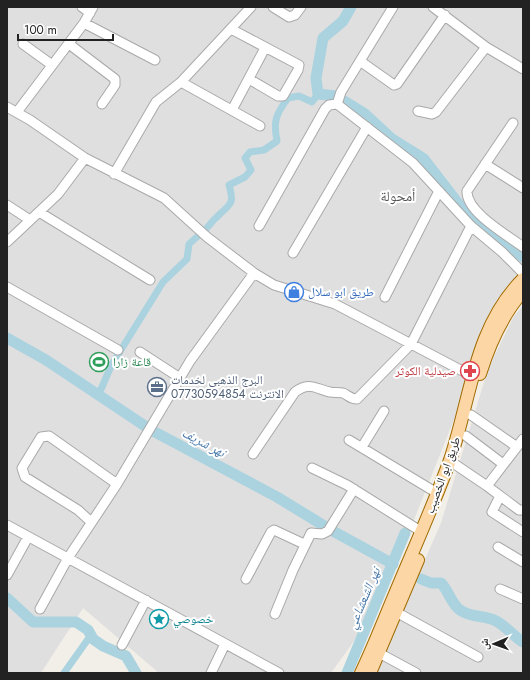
<svg xmlns="http://www.w3.org/2000/svg" width="530" height="680" viewBox="0 0 530 680" font-family="Jost,'Noto Naskh Arabic',sans-serif">
<rect width="100%" height="100%" fill="#f2efe9"/>
<!-- residential -->
<path fill="#e0dfdf" d="M7,7H523V270L500,304L380,605L331,673H159L83,608L41,673H7Z
M523,306V673H375L441,523L488,369L514,316Z"/>
<g fill="none" stroke-linecap="round" stroke-linejoin="round">
<!-- canal -->
<path stroke="#aad3df" stroke-width="7" d="M206,229C210,225 213,220 217,217C230,203 235,206 229,185L245,177L251,170L245,158L250,152L264,150L277,141C273,121 276,114 288,98L299,96L312,102L318,94
M99,394L111,366L163,282L187,259L189,244L198,236
M64,673L91,635"/>
<!-- river -->
<path stroke="#aad3df" stroke-width="11" d="M351,7L343,21L323,38L316,78L318,94L336,96L365,114L392,139L424,159L471,220L523,257
M7,338L46,360L151,430L277,497L331,530L393,564
M421,579L431,583H441C449,591 451,604 460,610C471,618 485,615 496,621C506,626 513,636 523,642
M7,598L33,622H76L88,630L93,639L103,646L126,656L136,673
M347,673L405,533"/>
<defs>
<path id="minor" d="M82,7L90,13
M273,7L289,17L295,15L301,7
M433,7L486,47L523,69
M84,23L155,60
M231,29L299,65L298,70L283,96H278L249,79
M23,44L52,65
M69,44L115,79V85L102,104
M360,61L394,85L397,84L445,15
M181,82L260,126
M337,104L341,92L393,7
M7,107L30,120L85,158L164,198L207,237L254,273L274,285L335,304L472,376
M232,110L265,48
M418,111L432,114L436,112L486,47
M17,112L84,23L93,7
M513,123L467,191C466,212 507,235 523,247
M485,164L523,188
M114,174L156,102L181,82L251,7
M7,205L30,220
M39,212L150,280
M259,226L325,109L329,105L337,104L413,163L471,226L502,252L523,273
M7,242L58,194L85,158
M293,253L367,127
M7,287L118,350
M385,297L439,191
M140,352L180,378
M471,415L517,447
M466,436L503,464
M349,440L437,493
M362,447L384,411
M253,454L295,392C309,381 316,389 330,392C334,393 339,392 343,393C348,395 350,399 357,399L411,344L471,226
M456,465L487,486L523,439
M312,468L347,485L422,532
M487,486L519,510H523
M500,496L492,512L523,532
M91,522L78,510L25,477L22,468L41,437L49,436L117,484
M7,525L279,673
M498,547L523,562
M7,575L28,537
M246,579L271,532L274,530L304,544
M500,589L523,599
M40,609L68,558L117,484L190,361L254,273
M396,612L478,657
M275,614L293,570L311,533L322,534L328,531L354,489
M122,645L146,600
M379,653L416,673
M211,673L225,644"/>
<path id="major" d="M480,374C489,345 503,314 523,291
M361,673C374,646 385,617 397,589C415,546 434,504 450,460C471,398 474,328 523,279
M370,673L418,560"/>
</defs>
<!-- minor casing -->
<use href="#minor" stroke="#a9a9a9" stroke-width="11"/>
<!-- major casing -->
<use href="#major" stroke="#a06b00" stroke-width="14"/>
<!-- minor -->
<use href="#minor" stroke="#fff" stroke-width="9"/>
<!-- major -->
<use href="#major" stroke="#fcd6a4" stroke-width="12"/>
</g>
<!-- icons -->
<defs>
<symbol id="shop-ring" viewBox="-11 -11 22 22"><circle r="9.5" fill="#fff" stroke="#3f7fe0" stroke-width="1.5"/><path d="M-5-2.5h2.3a2.7 3.5 0 0 1 5.4 0H5L5.5 6h-11ZM-1.5-2.5h3a1.5 2.3 0 0 0-3 0Z" fill="#3f7fe0"/></symbol>
<symbol id="stadium-ring" viewBox="-11 -11 22 22"><circle r="9.5" fill="#fff" stroke="#2e9e5b" stroke-width="1.5"/><path d="M0-5a6.5 5 0 1 0 0 10a6.5 5 0 1 0 0-10ZM-3.5-1.8h7v3.6h-7Z" fill="#2e9e5b"/></symbol>
<symbol id="pharmacy-ring" viewBox="-11 -11 22 22"><circle r="9.5" fill="#fff" stroke="#e0444e" stroke-width="1.5"/><path d="M-2-6h4v4h4v4h-4v4h-4v-4h-4v-4h4Z" fill="#e0444e"/></symbol>
<symbol id="office-ring" viewBox="-11 -11 22 22"><circle r="9.5" fill="#fff" stroke="#5c6f8a" stroke-width="1.5"/><path d="M-6-3h4V-5.5h4V-3h4V5H-6ZM-1-4.5V-3h2v-1.5ZM-6 0V1H6V0Z" fill="#5c6f8a"/></symbol>
<symbol id="sight-ring" viewBox="-11 -11 22 22"><circle r="9.5" fill="#fff" stroke="#0f9aa8" stroke-width="1.5"/><path d="M0-6L1.8-2.2L6-1.7L2.9 1.2L3.7 5.4L0 3.3L-3.7 5.4L-2.9 1.2L-6-1.7L-1.8-2.2Z" fill="#0f9aa8"/></symbol>
</defs>
<g fill-rule="evenodd">
<use href="#shop-ring" x="283" y="281" width="22" height="22"/>
<use href="#stadium-ring" x="88" y="351" width="22" height="22"/>
<use href="#pharmacy-ring" x="459" y="360" width="22" height="22"/>
<use href="#office-ring" x="146" y="376" width="22" height="22"/>
<use href="#sight-ring" x="148" y="608" width="22" height="22"/>
</g>
<g text-anchor="middle" stroke-width="4" stroke-linejoin="round" paint-order="stroke">
<!-- shop labels -->
<g font-size="12" fill="#366cbe" stroke="#fff" text-anchor="start">
<text x="308" y="296">طريق ابو سلال</text>
</g>
<!-- leisure labels -->
<g font-size="12" fill="#27864d" stroke="#fff" text-anchor="start">
<text x="113" y="366">قاعة زارا</text>
</g>
<!-- health labels -->
<g font-size="12" fill="#be3a42" stroke="#fff" text-anchor="end">
<text x="456" y="375">صيدلية الكوثر</text>
</g>
<!-- service labels -->
<g font-size="12" fill="#4e5e75" stroke="#fff" text-anchor="start">
<text x="171" y="384">البرج الذهبي لخدمات<tspan x="171" dy="14">الانترنت 07730594854</tspan></text>
</g>
<!-- street labels -->
<g font-size="12" fill="#222" stroke="#fff">
<text transform="translate(443 475) rotate(-70)" y="4">طريق ابو الخصيب</text>
</g>
<!-- culture labels -->
<g font-size="12" fill="#0d838f" stroke="#fff" text-anchor="start">
<text x="173" y="623">خصوصي</text>
</g>
<!-- water labels -->
<g font-size="13" font-style="italic" fill="#4a7aab" stroke="#fff">
<text transform="translate(204 442) rotate(28)" y="5">نهر شريف</text>
<text transform="translate(363 598) rotate(-67)" y="5">نهر الشعشاعي</text>
</g>
<!-- quarter labels -->
<g font-size="14" fill="#555" stroke="#fff">
<text x="398" y="201">أمحولة</text>
</g>
</g>
<!-- border -->
<rect width="530" height="680" fill="none" stroke="#222222" stroke-width="16"/>
<!-- north arrow -->
<g transform="translate(494 644) rotate(268)" stroke="#ffffff" stroke-width="3" paint-order="stroke">
<path d="M0-3L7 15L0 10L-7 15Z" fill="#222222"/>
<text y="-6" font-size="11" font-weight="bold" text-anchor="middle" fill="#222222">ش</text>
</g>
<!-- scale -->
<path d="M18 34v6h95v-6" fill="none" stroke="#222222" stroke-width="2"/>
<text x="24" y="34" font-size="12" fill="#222222" stroke="#ffffff" stroke-width="3" paint-order="stroke">100 m</text>
</svg>
